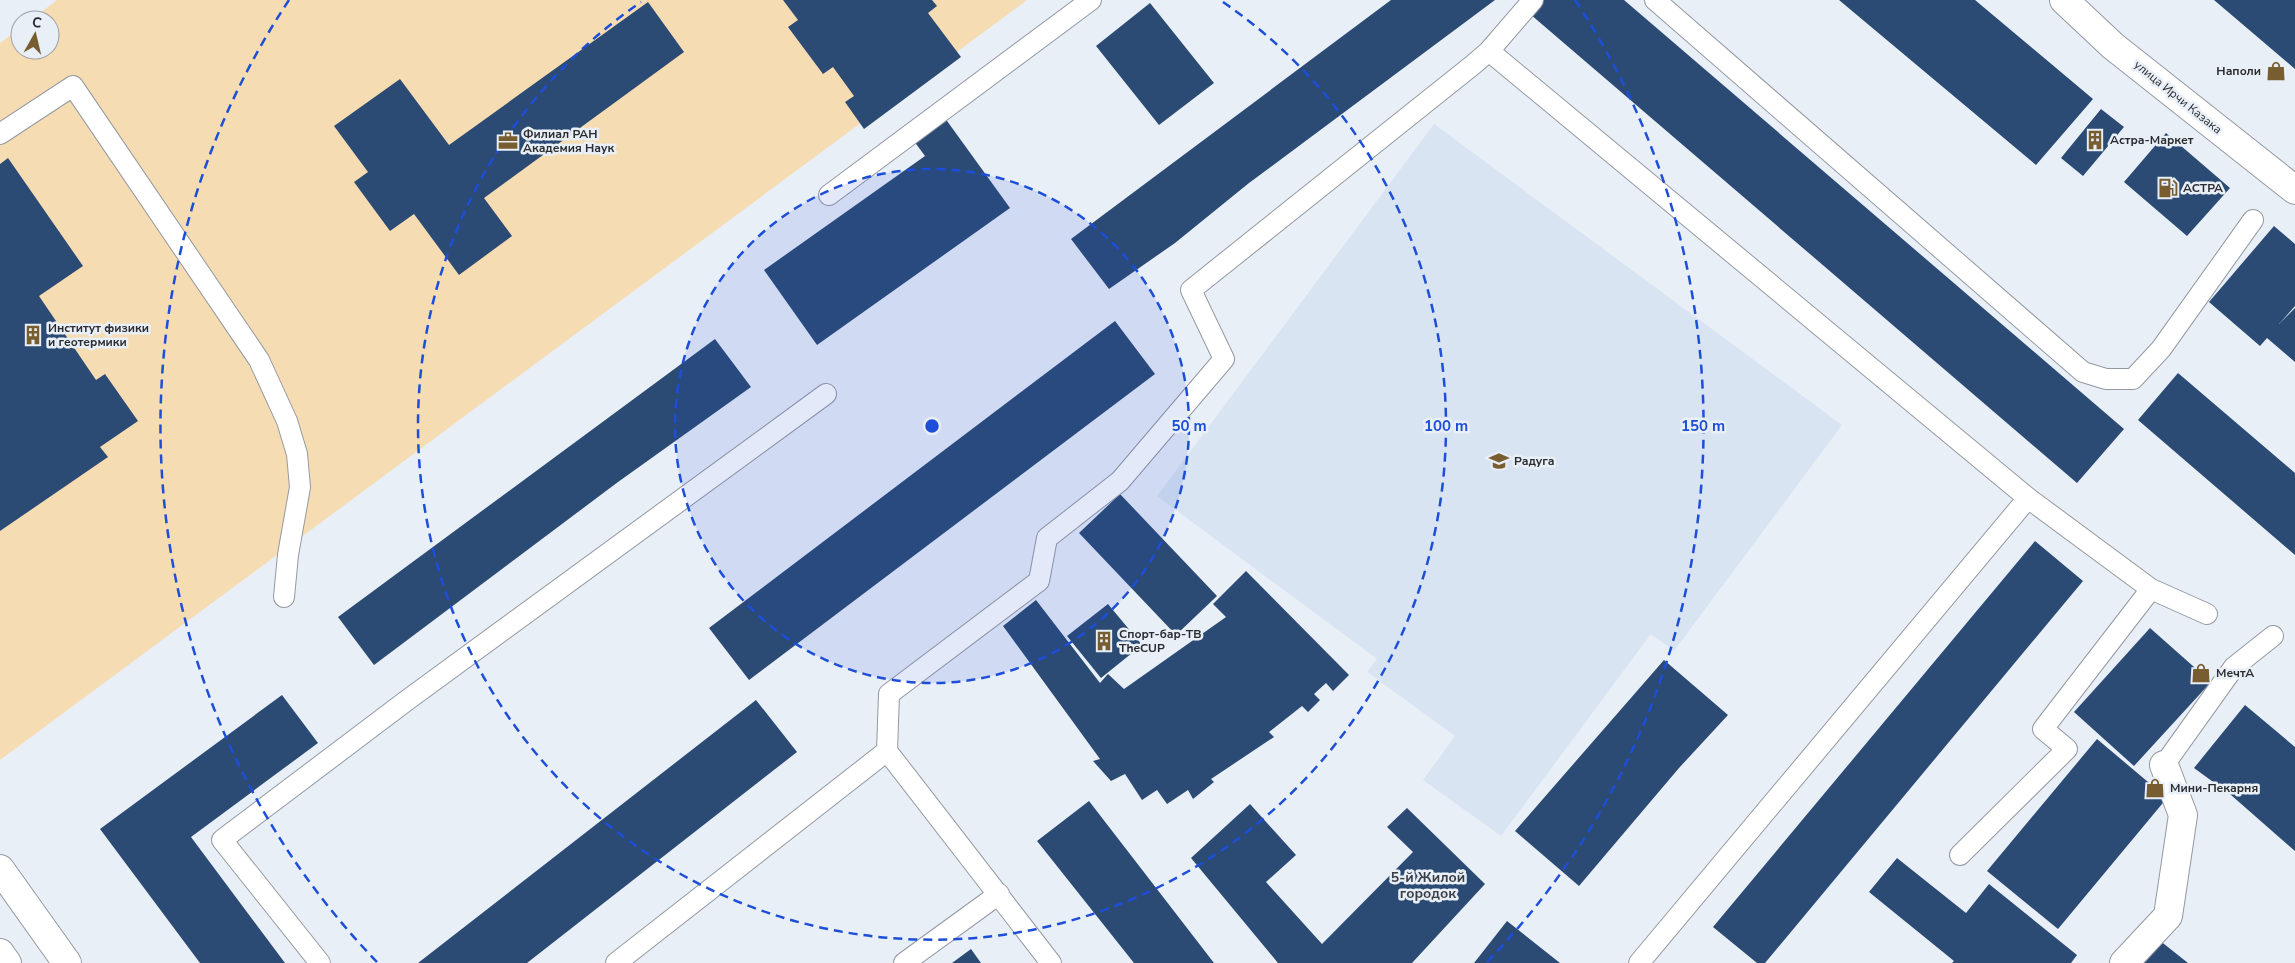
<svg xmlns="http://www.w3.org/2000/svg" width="2295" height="963" viewBox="0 0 2295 963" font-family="'Nunito Sans',sans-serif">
<rect width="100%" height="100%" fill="#e9eff7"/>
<!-- built -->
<path fill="#d9e4f2" d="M1434,124L1842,425L1674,651L1651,634L1501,836L1423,780L1455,736L1367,672L1377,659L1157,496Z"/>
<!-- green -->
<path fill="#f6dcb2" d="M57,0H1027L0,760V43L20,28V50H50V20H31Z"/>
<!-- building -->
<path fill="#2b4b74" d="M783,0H932L937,6L928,13L961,57L864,129L845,102L854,96L833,67L823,74L788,27L798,20Z
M1391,0H1495L1249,183L1175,243L1109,289L1071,239Z
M1542,0H1624L2124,429L2077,483L1530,14Z
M1839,0H1975L2093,99L2036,165Z
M2214,0H2295V69Z
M648,2L684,52L484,198L512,236L459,275L414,214L390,231L354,182L368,172L334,126L400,79L449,145Z
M1150,3L1214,83L1159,125L1096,46Z
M2101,109L2124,127L2083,176L2061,158Z
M942,114L1010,208L817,345L764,270L925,156L911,137Z
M2166,133L2230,188L2187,236L2124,182Z
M8,158L83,266L39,296L96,380L105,374L138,421L100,447L108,457L0,531V164Z
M2274,226L2295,244V306L2279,324L2295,308V362L2267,338L2260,346L2209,302Z
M1115,321L1155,374L749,680L709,628Z
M715,339L751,387L618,482L374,665L338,617Z
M2178,373L2295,473V555L2138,420Z
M1120,494L1217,596L1176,635L1079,533Z
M2035,541L2083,581L1765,963H1757L1713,927Z
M1246,571L1349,675L1333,691L1326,683L1314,694L1320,700L1308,712L1302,706L1269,732L1274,737L1211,779L1214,782L1193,799L1188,790L1167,804L1157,790L1142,800L1125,774L1111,781L1093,761L1100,759L1003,626L1036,600L1100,683L1108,674L1124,689L1226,617L1213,604Z
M1108,604L1142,645L1101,678L1067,636Z
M2150,628L2211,682L2134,766L2074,712Z
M1664,660L1728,715L1679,768L1579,886L1515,831Z
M282,695L318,743L191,837L285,963H200L100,829Z
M756,700L797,752L527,963H418Z
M2245,705L2295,747V851L2231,795L2194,768Z
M2097,739L2167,798L2058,929L1987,871Z
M1089,801L1214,963H1134L1037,841Z
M1250,804L1296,855L1266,882L1322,944L1413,852L1387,827L1407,808L1485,884L1412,963H1278L1191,858Z
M1897,858L1966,913L1989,884L2077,955L2071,963H1952L1954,961L1869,892Z
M1507,921L1560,963H1474Z
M2154,936L2188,963H2132Z
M971,949L981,963H952Z"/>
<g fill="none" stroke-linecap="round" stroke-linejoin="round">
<defs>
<path id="lane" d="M1655,0L2083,372L2106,379H2133L2161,349L2253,220
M1489,51L2028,498L1639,963
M0,134L73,86L259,360L287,421L297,454L300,487L288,555L284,597
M829,195L1091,0
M2028,498L2151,589L2207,614
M2164,765L2234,667L2273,636
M1960,855L2067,749L2043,729L2151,589
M320,963L222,840L406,701L826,394
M616,963L887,751
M904,963L999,894
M1051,963L887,751L889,694L1039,581L1047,538L1120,481L1224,359L1191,290L1474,64L1489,51L1533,0"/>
<path id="street" d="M2124,963L2168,916L2183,815L2164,765"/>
<path id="secondary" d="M2064,0L2113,46L2295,190"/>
<path id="primary" d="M0,869L67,963
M0,953L7,963"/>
</defs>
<!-- lane casing -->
<use href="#lane" stroke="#9499a1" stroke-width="22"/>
<!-- street casing -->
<use href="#street" stroke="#9499a1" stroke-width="30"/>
<!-- secondary casing -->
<use href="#secondary" stroke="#9499a1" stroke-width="30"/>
<!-- primary casing -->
<use href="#primary" stroke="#9499a1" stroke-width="30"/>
<!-- lane -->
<use href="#lane" stroke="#fff" stroke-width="20"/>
<!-- street -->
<use href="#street" stroke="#fff" stroke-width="28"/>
<!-- secondary -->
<use href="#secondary" stroke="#fff" stroke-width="28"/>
<!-- primary -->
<use href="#primary" stroke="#fff" stroke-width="28"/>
</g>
<!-- distance rings -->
<circle cx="932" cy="426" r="257" fill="#1d4ed8" fill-opacity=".12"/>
<g fill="none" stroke="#1d4ed8" stroke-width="2.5" stroke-dasharray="9 6">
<circle cx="932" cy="426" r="257"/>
<path d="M1223 2A514 514 0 1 1 641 2"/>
<path d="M377 962A771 771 0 0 1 289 0M1575 0A771 771 0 0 1 1487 962"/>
</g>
<!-- icons -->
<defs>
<symbol id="shop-bare" viewBox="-9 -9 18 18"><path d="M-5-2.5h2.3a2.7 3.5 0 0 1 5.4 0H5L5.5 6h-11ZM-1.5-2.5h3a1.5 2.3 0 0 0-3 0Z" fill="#775d2f" stroke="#e9eff7" stroke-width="2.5" paint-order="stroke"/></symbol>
<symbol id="building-bare" viewBox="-9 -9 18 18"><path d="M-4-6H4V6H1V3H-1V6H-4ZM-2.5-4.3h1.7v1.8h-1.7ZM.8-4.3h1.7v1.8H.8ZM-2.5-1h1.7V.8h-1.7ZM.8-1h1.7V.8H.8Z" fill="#775d2f" stroke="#e9eff7" stroke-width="2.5" paint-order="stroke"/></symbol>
<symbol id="office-bare" viewBox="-9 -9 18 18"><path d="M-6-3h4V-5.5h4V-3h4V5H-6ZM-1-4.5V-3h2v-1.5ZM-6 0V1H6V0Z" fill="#775d2f" stroke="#e9eff7" stroke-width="2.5" paint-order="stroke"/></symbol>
<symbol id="fuel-bare" viewBox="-9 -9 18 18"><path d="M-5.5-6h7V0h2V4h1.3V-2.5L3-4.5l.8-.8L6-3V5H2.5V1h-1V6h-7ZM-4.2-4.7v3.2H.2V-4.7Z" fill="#775d2f" stroke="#e9eff7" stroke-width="2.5" paint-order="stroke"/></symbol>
<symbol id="school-bare" viewBox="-9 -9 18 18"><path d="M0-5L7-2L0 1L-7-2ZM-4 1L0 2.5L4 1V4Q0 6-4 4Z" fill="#775d2f" stroke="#e9eff7" stroke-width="2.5" paint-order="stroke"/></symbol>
</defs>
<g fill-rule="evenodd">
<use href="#shop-bare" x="2262" y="57" width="28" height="28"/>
<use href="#building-bare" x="2081" y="126" width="28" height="28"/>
<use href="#office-bare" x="494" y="127" width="28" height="28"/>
<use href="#fuel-bare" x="2154" y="174" width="28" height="28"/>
<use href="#building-bare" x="19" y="321" width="28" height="28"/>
<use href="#school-bare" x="1485" y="447" width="28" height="28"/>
<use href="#building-bare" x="1090" y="627" width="28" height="28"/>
<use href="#shop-bare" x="2187" y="659" width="28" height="28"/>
<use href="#shop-bare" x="2141" y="774" width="28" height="28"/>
</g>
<g text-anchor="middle" stroke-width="5" stroke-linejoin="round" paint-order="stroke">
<!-- poi labels -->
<g font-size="12" font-weight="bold" fill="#2a2c2f" stroke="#e9eff7" text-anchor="start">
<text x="2261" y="75" text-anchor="end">Наполи</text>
<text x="523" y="138">Филиал РАН<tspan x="523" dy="14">Академия Наук</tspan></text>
<text x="2110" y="144">Астра-Маркет</text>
<text x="2183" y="192">АСТРА</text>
<text x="48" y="332">Институт физики<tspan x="48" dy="14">и геотермики</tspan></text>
<text x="1514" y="465">Радуга</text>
<text x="1119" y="638">Спорт-бар-ТВ<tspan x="1119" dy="14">TheCUP</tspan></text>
<text x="2216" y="677">МечтА</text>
<text x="2170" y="792">Мини-Пекарня</text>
</g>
<!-- street labels -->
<g font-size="12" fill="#2a2c2f" stroke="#e9eff7">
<text transform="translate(2178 97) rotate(39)" y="4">улица Ирчи Казака</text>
</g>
<!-- neighbourhood labels -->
<g font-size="14" font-weight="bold" fill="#393e44" stroke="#e9eff7">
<text x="1428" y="882">5-й Жилой<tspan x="1428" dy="16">городок</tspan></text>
</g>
</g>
<circle cx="932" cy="426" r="8" fill="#1d4ed8" stroke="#e9eff7" stroke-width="2.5"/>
<g font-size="15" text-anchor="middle" font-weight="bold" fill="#1d4ed8" stroke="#e9eff7" stroke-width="5" stroke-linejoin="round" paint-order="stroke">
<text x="1189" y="431">50 m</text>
<text x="1446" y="431">100 m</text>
<text x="1703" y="431">150 m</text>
</g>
<!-- north arrow -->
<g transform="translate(35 35) rotate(8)"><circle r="24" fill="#e9eff7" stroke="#9da1a7"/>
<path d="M0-4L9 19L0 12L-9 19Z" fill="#775d2f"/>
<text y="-8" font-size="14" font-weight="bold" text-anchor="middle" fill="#2a2c2f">С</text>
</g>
</svg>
